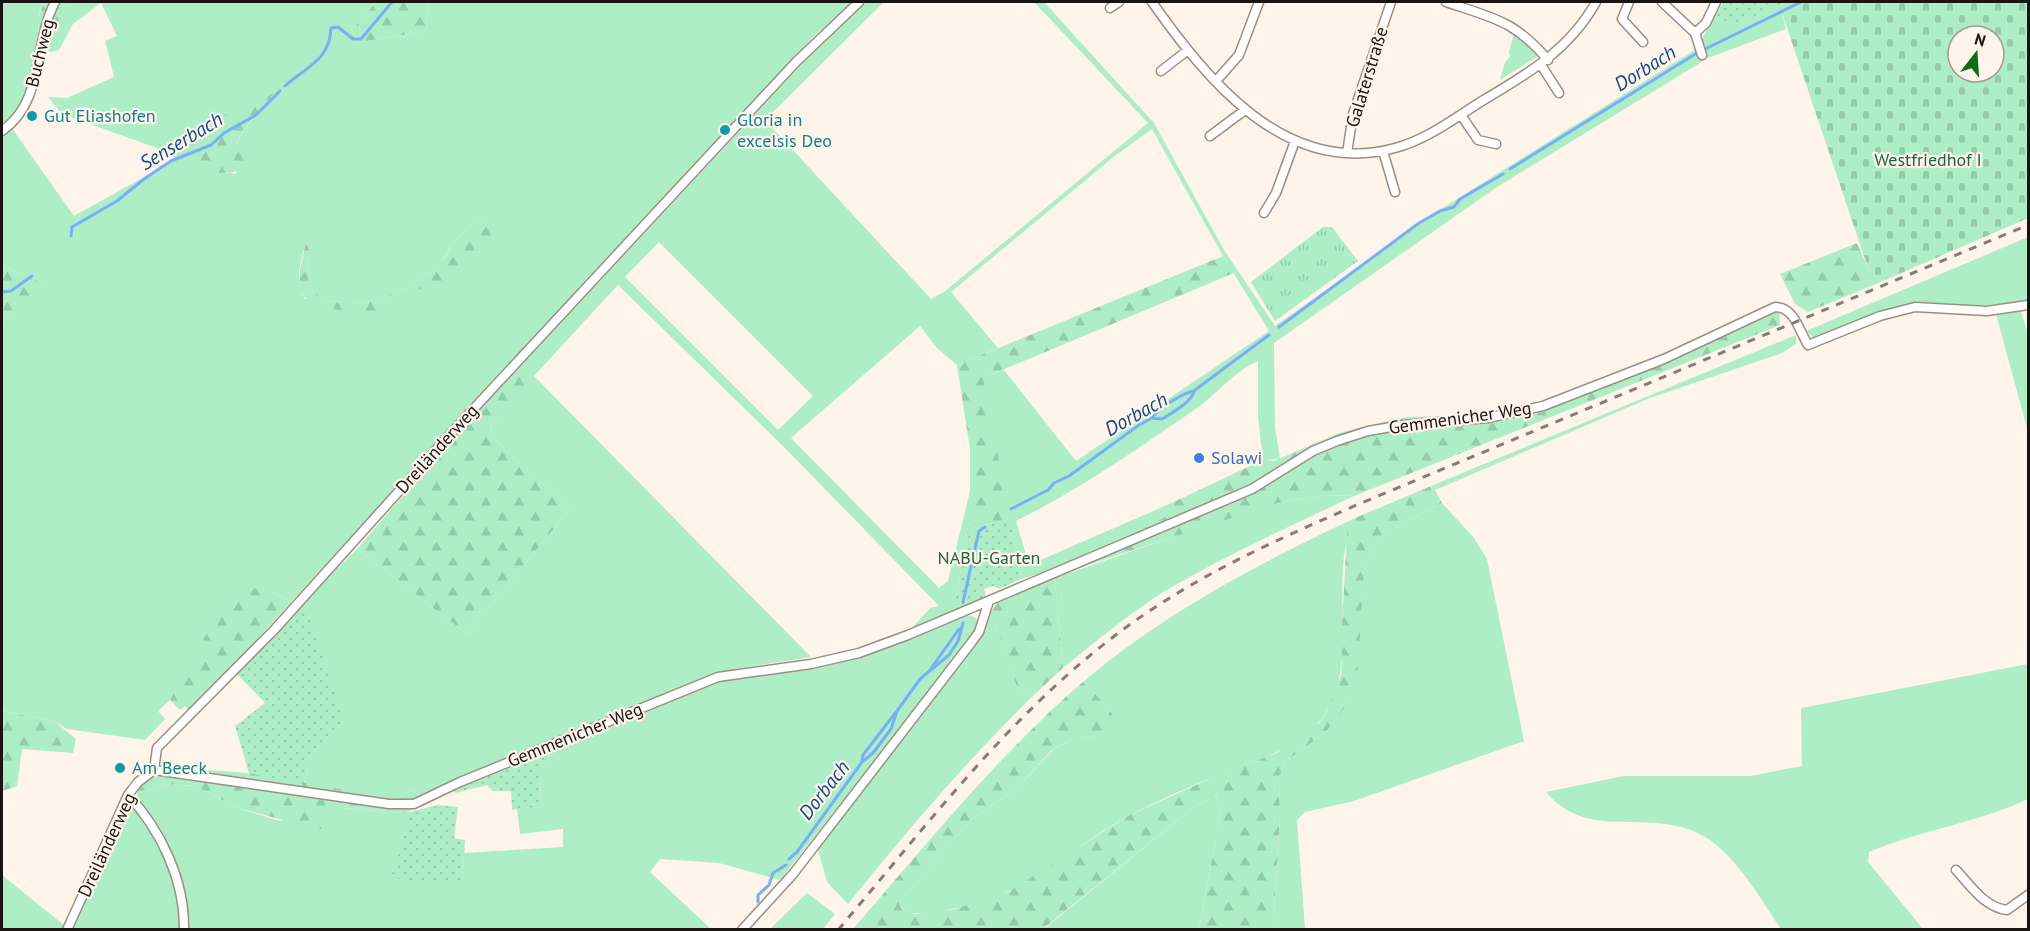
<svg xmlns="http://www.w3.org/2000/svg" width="2030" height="931" viewBox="0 0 2030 931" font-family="'PT Sans',sans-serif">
<defs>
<pattern id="forest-firs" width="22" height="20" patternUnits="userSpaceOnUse" patternTransform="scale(1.5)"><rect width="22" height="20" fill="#adeec7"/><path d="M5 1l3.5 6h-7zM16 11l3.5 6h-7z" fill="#94cbaa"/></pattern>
<pattern id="cemetery-stones" width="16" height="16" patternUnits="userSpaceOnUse" patternTransform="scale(1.5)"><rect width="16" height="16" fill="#adeec7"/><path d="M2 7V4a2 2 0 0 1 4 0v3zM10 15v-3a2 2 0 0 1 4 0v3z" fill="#94cbaa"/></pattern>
<pattern id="park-tufts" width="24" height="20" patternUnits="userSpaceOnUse" patternTransform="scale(1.5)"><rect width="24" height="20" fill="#adeec7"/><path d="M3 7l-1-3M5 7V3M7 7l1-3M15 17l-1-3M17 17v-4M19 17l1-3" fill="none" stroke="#94cbaa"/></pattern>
<pattern id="garden-dots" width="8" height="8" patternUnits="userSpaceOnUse" patternTransform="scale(1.5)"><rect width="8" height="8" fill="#adeec7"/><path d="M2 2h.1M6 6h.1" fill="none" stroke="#94cbaa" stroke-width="1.8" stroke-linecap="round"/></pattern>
</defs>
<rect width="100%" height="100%" fill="#fef4ea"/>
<!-- grass -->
<path fill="#adeec7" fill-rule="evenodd" d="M2,2H44L40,9C37,48 37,103 2,128Z
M69,2H376L352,30L356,43L426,31L428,2H855L816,34L777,75L291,602L269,590L187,670L170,700L158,711L165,719L145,740L67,729L54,721L2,711V322L51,290L47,284L2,266V134L11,127L74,216L178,158L208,169L236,174C236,164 235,154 236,145C238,134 265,106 273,95L154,147L62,114L48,97L67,98L114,77L105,41L117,36L101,3L73,24L59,50L51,52L43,48ZM484,216L439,290L429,280L373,312L305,299C294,281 301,258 307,239L309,249L308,287C322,301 334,303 354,303C387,302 420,283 443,259C447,255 449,248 453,243C461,233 474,225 484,216Z
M866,2H884L765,120L931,299L944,292L1148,123L1034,2H1044L1154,123L1224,250L1275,326L1430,216L1696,49L1713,19L1740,24L1787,2H1808L1782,13L1786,29L1708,58L1497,187L1274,343L1275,427L1280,459L1263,460L1258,416V361C1239,368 1217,393 1200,406C1140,447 1081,489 1016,521L1029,565L1167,505L1169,516L1051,570L1021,579L982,378L1004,370L1076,461L1269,331L1223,256L1152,129L1116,155L951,292L998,348L957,365L937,348L920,326L791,438L939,588L948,581L970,491H975L978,496L970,515L954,611L911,629L930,608L939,606L783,446L618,285L534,376L811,657L717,672L421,796L418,791L412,790L395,799L304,784L311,754L340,724L303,602L357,549L467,634L570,509L490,435L491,426L533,376L522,365L830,34ZM659,242L813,396L778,430L625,277Z
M1514,34L1528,43L1538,56L1500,80L1505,62L1510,57L1509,51Z
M2028,237V301L1979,306L1922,302L1889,309L1825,336L1814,338L1806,331Z
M2021,311L2028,334V432L1996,314Z
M1796,335V344L1782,353L1650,398L1435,490L1436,484Z
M1323,495L1354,496C1291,526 1226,555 1165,591C1129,614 1096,641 1063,668L1055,578L1213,523L1278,503Z
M1442,503L1474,538L1487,559L1524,741L1354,801L1305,812L1297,820L1305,929L1273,930L1280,815L1279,777L1282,769L1286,761L1325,733L1347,705L1356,681L1364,571L1371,546L1384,534Z
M1355,518C1326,575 1361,656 1326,712C1303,750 1256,759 1219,775C1188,787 1157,801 1128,816C1087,839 1050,870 1009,891C987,902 959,908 935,912C922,913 906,917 899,903L969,821L1016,789L1053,750L1075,738L1097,737L1112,713L1084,681C1166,612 1258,564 1355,518Z
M966,615L975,617L977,621L976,629L966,645L780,880L719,863L660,859L650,872L711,929H187C176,876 171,843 137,798V794L164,784L195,786L238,808L279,821L340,808L405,813L462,885L464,853L563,847V829L520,834L517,809L540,806L541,772L552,750L719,681L832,663L895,644Z
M989,616L999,633L1017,687L1035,694C967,760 907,831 848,904L827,882L817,847L981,636Z
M2028,664V799C1977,823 1921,830 1869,852L1868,862L1923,929H1781C1762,901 1735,854 1705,837C1653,805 1589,844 1546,792L1624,776H1750L1802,766L1801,708Z
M207,770L249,773L246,780L189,771Z
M1216,796L1220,816L1199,929L1043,930L1195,806Z
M127,804C149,809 174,876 178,897C181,907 180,919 181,929L73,930Z
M2,875L65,926L63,929H2Z
M807,893L835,914L823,929H770Z"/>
<!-- forest -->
<path fill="url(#forest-firs)" d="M44,2H69L43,48C37,34 37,15 44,2Z
M376,2H428L426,31L356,43L352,30Z
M274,93C264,108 241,129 236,144L245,152V168C219,183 178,158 154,147Z
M484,216L499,227L491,243L439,290L429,281L424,287L373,312L314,308L299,290L300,270L307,237L309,249L308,287C322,301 334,303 354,303C387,302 420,283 443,259C448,255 449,248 453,243C461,233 474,225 484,216Z
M1857,243L1868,268L1883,281L1808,312L1795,304L1780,274Z
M1223,256L1234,273L983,378L1010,519L985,525L966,538L970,514L978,496L975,492L970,491V449L957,365Z
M2,266L47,284L52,290L2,322Z
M1779,301L1780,325L1354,496L1323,495L1278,503L1084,566L1081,557L1168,516L1167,505L1263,460L1274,461L1339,433L1375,424L1408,417L1484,415L1516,410L1549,400L1655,358Z
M522,365L534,376L491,426L490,435L570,509L467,634L357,549L457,433Z
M1436,484L1435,490L1442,503L1384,534L1371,546L1364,571L1357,681L1347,705L1325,733L1286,761L1282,769L1279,777L1280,815L1273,929H1199L1220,816L1216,796L1195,806L1043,929H853C925,846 1000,753 1084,681L1112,713L1114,723L1109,730L1097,737L1075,738L1052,750L1016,789L969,821L899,903L902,909L915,914L955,909L1008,892L1128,816L1220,774L1277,753L1319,723L1327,711L1342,672V626L1347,532L1355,518Z
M1055,578L1063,668L1035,694L1017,687L999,633L989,616L997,603Z
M243,587L269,590L291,602L191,712L185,706L180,710L170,700L204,638Z
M2,711L54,721L76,739L73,753L22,749L17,786L2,791Z
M249,773L395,799L412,790L418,791L421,796L414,809L405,813L340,808L320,830L238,808L195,786L164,784L137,794C140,788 142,782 149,779C169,769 221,783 244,787Z"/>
<!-- cemetery -->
<path fill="url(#cemetery-stones)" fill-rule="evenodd" d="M1808,2H2028V218L1883,281L1868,268L1782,13ZM1958,36H1994V72H1958Z"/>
<!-- park -->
<path fill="url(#park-tufts)" d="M1323,227H1332L1358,261L1275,321L1251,282Z"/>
<!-- garden -->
<path fill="url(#garden-dots)" d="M1723,2H1787L1740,24L1713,19Z
M1010,519L1021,579L999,589L994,586L984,589L986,597L954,611L966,538L985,525Z
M303,602L342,710L340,724L311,754L304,784L249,773L235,726L265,703L236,673Z
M552,750L541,772L540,806L512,810L511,791H493L487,785L455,793L454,790Z
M438,805L458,807L454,838L465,840L462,885L391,878L409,821L405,813Z"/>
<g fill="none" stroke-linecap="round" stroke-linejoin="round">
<!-- stream -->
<path stroke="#78b0f8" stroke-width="3" d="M285,86C306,67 330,60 331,28L338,27L353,39H361L392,2
M1510,169L1697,53L1801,2
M71,236L72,227L117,201L144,179L171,161L211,145L224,133L256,115L280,91
M2,292L11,291L32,276
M1279,327L1419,223L1440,211L1454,207L1460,199L1503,174
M1152,418C1158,408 1183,393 1194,391
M1011,509L1048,490L1054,483L1069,476L1139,425L1152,418L1162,419C1173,412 1191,403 1195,390L1269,335
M963,602L979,531L985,527
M930,670L959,629
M862,762L863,755L896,712
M789,859L797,852L862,762L873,753L891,729L897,711L920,679L949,655L958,641L963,623
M758,902V895L769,885L773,873L786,865"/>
<defs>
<path id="street" d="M1152,2C1207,80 1286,178 1395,148C1426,140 1455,118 1482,101C1528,74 1570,49 1596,2
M1446,2C1493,18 1514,20 1548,60
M1629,2L1622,19L1643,42
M1662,2L1695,33L1702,55
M1110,8L1119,2
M1695,33L1706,23L1716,2
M1541,65L1559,93
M1161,71L1188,50
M1216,81L1239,55L1259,2
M1461,115L1478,140L1496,144
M2,131C45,101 33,44 55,2
M1210,136L1245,110
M1383,151L1395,192
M1347,153L1353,114L1391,2
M1264,213L1276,193L1295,141
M154,770L389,804H414L460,782L718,677L811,664L859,653L908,635L1252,489L1313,451L1337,441L1368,431L1403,425L1488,418L1543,406L1664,359L1775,307C1794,307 1799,330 1808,345L1880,316L1915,307L1987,311L2028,305
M128,795C161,830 185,881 184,930
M1956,870C1971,886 1984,907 2007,910L2028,895
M67,930L128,795L138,782L154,770L157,748L274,630L454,430L796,62L859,2
M742,930L793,874L971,643L979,632L989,601"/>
</defs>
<!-- street casing -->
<use href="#street" stroke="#9e8e80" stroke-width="11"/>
<!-- street -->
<use href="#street" stroke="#fff" stroke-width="8"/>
<!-- rail -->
<path stroke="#857d75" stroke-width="3" stroke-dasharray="8 8" stroke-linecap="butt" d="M838,930C923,830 1004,722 1108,641C1184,581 1271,542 1359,504L2028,225"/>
</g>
<!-- markers -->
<g fill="#0f9aa8" stroke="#fef4ea" stroke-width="2">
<circle cx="32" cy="116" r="6"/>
<circle cx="725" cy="130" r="6"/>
<circle cx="120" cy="768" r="6"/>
</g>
<circle fill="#3f7fe0" stroke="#fef4ea" stroke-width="2" cx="1199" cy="458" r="6"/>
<g text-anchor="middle" stroke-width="4.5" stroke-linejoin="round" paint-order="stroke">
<!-- street labels -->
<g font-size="18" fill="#1b1510" stroke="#fef4ea">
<text transform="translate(40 53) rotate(-76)" y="6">Buchweg</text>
<text transform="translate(1367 77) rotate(-73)" y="6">Galaterstraße</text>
<text transform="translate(1460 418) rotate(-8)" y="6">Gemmenicher Weg</text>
<text transform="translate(437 449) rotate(-48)" y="6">Dreiländerweg</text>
<text transform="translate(575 735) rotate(-22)" y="6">Gemmenicher Weg</text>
<text transform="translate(107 845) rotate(-65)" y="6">Dreiländerweg</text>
</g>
<!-- culture labels -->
<g font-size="18" fill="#0d838f" stroke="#fef4ea" text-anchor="start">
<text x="44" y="122">Gut Eliashofen</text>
<text x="737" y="126">Gloria in<tspan x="737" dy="21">excelsis Deo</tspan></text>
<text x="132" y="774">Am Beeck</text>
</g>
<!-- park labels -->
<g font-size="18" fill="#206543" stroke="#fef4ea">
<text x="1928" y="166">Westfriedhof I</text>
<text x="989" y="564">NABU-Garten</text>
</g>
<!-- shop labels -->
<g font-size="18" fill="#366cbe" stroke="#fef4ea" text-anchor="start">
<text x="1211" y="464">Solawi</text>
</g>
<!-- water labels -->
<g font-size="20" font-style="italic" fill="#124a89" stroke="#fef4ea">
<text transform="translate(1645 68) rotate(-32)" y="7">Dorbach</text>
<text transform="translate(181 141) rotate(-31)" y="7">Senserbach</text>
<text transform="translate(1136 414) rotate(-29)" y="7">Dorbach</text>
<text transform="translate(824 790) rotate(-52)" y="7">Dorbach</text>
</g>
</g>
<!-- border -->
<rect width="2030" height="931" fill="none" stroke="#1b1510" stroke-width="6"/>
<!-- north arrow -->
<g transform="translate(1976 54) rotate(17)"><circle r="28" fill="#fef4ea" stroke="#a39b93" stroke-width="1.5"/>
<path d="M0-4.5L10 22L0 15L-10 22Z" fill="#0e6d19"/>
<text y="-9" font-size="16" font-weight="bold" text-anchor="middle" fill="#1b1510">N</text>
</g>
</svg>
